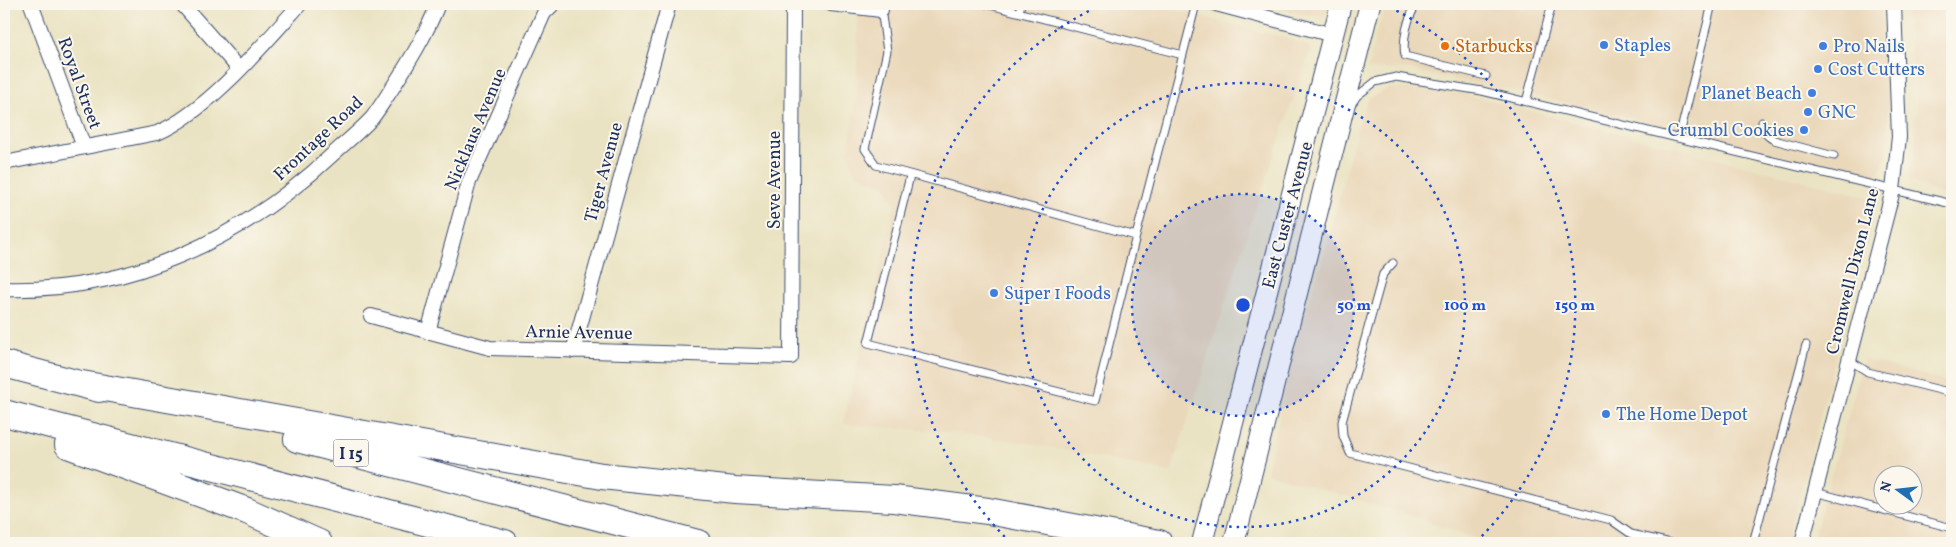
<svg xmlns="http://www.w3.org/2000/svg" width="1956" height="547" viewBox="0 0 1956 547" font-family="Vollkorn,serif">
<rect width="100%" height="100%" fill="#fbf7ec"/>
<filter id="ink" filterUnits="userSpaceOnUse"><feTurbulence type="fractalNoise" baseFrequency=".02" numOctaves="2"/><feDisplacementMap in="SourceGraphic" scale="10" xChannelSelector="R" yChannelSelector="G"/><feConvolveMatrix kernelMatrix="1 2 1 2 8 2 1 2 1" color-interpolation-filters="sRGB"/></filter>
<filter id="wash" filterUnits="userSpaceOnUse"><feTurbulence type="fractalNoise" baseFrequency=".0096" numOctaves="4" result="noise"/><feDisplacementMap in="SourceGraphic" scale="20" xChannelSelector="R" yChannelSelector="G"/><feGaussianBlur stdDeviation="1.12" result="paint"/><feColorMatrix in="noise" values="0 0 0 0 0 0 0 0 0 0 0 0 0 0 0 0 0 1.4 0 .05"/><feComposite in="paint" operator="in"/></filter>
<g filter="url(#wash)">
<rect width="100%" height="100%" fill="#eae3c3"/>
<!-- built -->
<path fill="#ead8ba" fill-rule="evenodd" d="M858,4H1152L1296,41L1311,48L1257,204L1171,472L1023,442L955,433L843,424L895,205L885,186L855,173L848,153L857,90Z
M1261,4H1330L1324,15L1313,16Z
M1387,4H1880L1889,82L1887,158L1878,173L1867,177L1547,98L1402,68L1368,70L1375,36Z
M1905,4H1952V199L1908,180L1915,147L1917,99Z
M1406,88L1463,94L1864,196L1872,204L1873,213L1787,543H1487L1405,514L1267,473L1293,351L1322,263L1361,113L1370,98L1388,89Z
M1864,359L1952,383V543H1812ZM1884,474H1914V504H1884Z"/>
</g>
<g filter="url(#ink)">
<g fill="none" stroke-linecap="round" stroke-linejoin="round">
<defs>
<path id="service" d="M986,4L1183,55
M1417,4C1408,16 1402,40 1405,56L1486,76
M881,9L887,51L865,149L876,165L1136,236L1196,4
M1019,12L1021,4
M1353,102L1357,96L1375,82L1396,77L1482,91L1952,204
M1526,102L1552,4
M1762,122C1763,132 1766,136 1774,140L1834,156
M1679,138L1712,4
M910,176L868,343L1095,401L1136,236
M1393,263L1383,274L1342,422L1343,436L1350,453L1611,520L1631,534L1671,543
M1849,360L1868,372L1952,393
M1815,492L1952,528
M1753,543L1806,345"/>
<path id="minor" d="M31,4L84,147
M182,4L239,69
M831,4L881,10
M1216,4L1333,35
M4,163L157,133C205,114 265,43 300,4
M4,289C129,293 243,239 333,154C346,142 360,131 372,118C379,109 385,99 391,90C409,62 426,35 438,4
M371,316L490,348L791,357L793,4
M428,332L469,182L544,13L553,4
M573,351L669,4
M1802,543L1893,190L1899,137L1894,4"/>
<path id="secondary" d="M1202,543L1341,4
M1234,543L1370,4"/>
<path id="motorway" d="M4,364L99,389
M82,384L602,476L735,490L894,499L988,511L1159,543
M4,413L505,543
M297,439L698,543
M68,445L247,511L319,543"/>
</defs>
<!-- service casing -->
<use href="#service" stroke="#3a4a6d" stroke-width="9"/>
<!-- minor casing -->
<use href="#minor" stroke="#3a4a6d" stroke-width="16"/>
<!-- secondary casing -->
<use href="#secondary" stroke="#3a4a6d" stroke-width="22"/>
<!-- motorway casing -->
<use href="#motorway" stroke="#3a4a6d" stroke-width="28"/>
<!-- service -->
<use href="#service" stroke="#fff" stroke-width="7"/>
<!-- minor -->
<use href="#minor" stroke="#fff" stroke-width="14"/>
<!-- secondary -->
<use href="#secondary" stroke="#fff" stroke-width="20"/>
<!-- motorway -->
<use href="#motorway" stroke="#fff" stroke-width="26"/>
</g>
</g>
<!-- distance rings -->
<circle cx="1243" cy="305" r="111" fill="#1d4ed8" fill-opacity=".12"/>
<g fill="none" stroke="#1d4ed8" stroke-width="2.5" stroke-dasharray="2.5 5">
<circle cx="1243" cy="305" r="111"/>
<circle cx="1243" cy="305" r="222"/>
<path d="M1010 542A332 332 0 0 1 1103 4M1383 4A332 332 0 0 1 1476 542"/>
</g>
<!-- markers -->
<g fill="#3f7fe0" stroke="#fbf7ec" stroke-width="2">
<circle cx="1604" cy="45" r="5"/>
<circle cx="1823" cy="46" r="5"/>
<circle cx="1818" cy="69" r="5"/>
<circle cx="1812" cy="93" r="5"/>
<circle cx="1808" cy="112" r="5"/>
<circle cx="1804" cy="130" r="5"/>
<circle cx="994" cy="293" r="5"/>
<circle cx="1606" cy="414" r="5"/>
</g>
<circle fill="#e8710a" stroke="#fbf7ec" stroke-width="2" cx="1445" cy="46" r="5"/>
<g text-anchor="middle" stroke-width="4" stroke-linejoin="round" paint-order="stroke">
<!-- shield labels -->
<rect fill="#fbf7ec" stroke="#5e6b89" stroke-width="1" x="333.5" y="439.5" width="35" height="27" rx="4"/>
<g font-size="16" font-weight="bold" fill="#1b2f5e">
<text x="351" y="459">I 15</text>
</g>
<!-- shop labels -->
<g font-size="18" fill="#366cbe" stroke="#fbf7ec" text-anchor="start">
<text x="1614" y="51">Staples</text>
<text x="1833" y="52">Pro Nails</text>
<text x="1828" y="75">Cost Cutters</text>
<text x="1802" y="99" text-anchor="end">Planet Beach</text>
<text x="1818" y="118">GNC</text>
<text x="1794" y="136" text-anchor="end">Crumbl Cookies</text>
<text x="1004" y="299">Super 1 Foods</text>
<text x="1616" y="420">The Home Depot</text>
</g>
<!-- food labels -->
<g font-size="18" fill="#c56008" stroke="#fbf7ec" text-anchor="start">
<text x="1455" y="52">Starbucks</text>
</g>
<!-- street labels -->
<g font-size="18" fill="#1b2f5e" stroke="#fbf7ec">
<text transform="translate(80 83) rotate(70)" y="6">Royal Street</text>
<text transform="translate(475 129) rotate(-67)" y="6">Nicklaus Avenue</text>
<text transform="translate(318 138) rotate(-43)" y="6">Frontage Road</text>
<text transform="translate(603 172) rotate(-75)" y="6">Tiger Avenue</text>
<text transform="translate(774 180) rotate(-90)" y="6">Seve Avenue</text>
<text transform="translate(1287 215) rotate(-75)" y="6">East Custer Avenue</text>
<text transform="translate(1852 271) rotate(-76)" y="6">Cromwell Dixon Lane</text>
<text transform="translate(579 332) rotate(1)" y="6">Arnie Avenue</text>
</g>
</g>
<circle cx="1243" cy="305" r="8" fill="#1d4ed8" stroke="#fbf7ec" stroke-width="2.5"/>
<g font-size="15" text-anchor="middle" font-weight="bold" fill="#1d4ed8" stroke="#fbf7ec" stroke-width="4" stroke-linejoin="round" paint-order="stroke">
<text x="1354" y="310">50 m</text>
<text x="1465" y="310">100 m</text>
<text x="1575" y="310">150 m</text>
</g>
<!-- margin -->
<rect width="1956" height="547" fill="none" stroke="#fbf7ec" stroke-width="20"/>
<!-- north arrow -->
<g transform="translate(1898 490) rotate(285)"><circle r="24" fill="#fbf7ec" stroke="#a1a7b3"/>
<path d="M0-4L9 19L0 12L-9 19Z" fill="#1f6fb2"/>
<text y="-8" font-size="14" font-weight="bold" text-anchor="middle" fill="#1b2f5e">N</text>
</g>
</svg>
